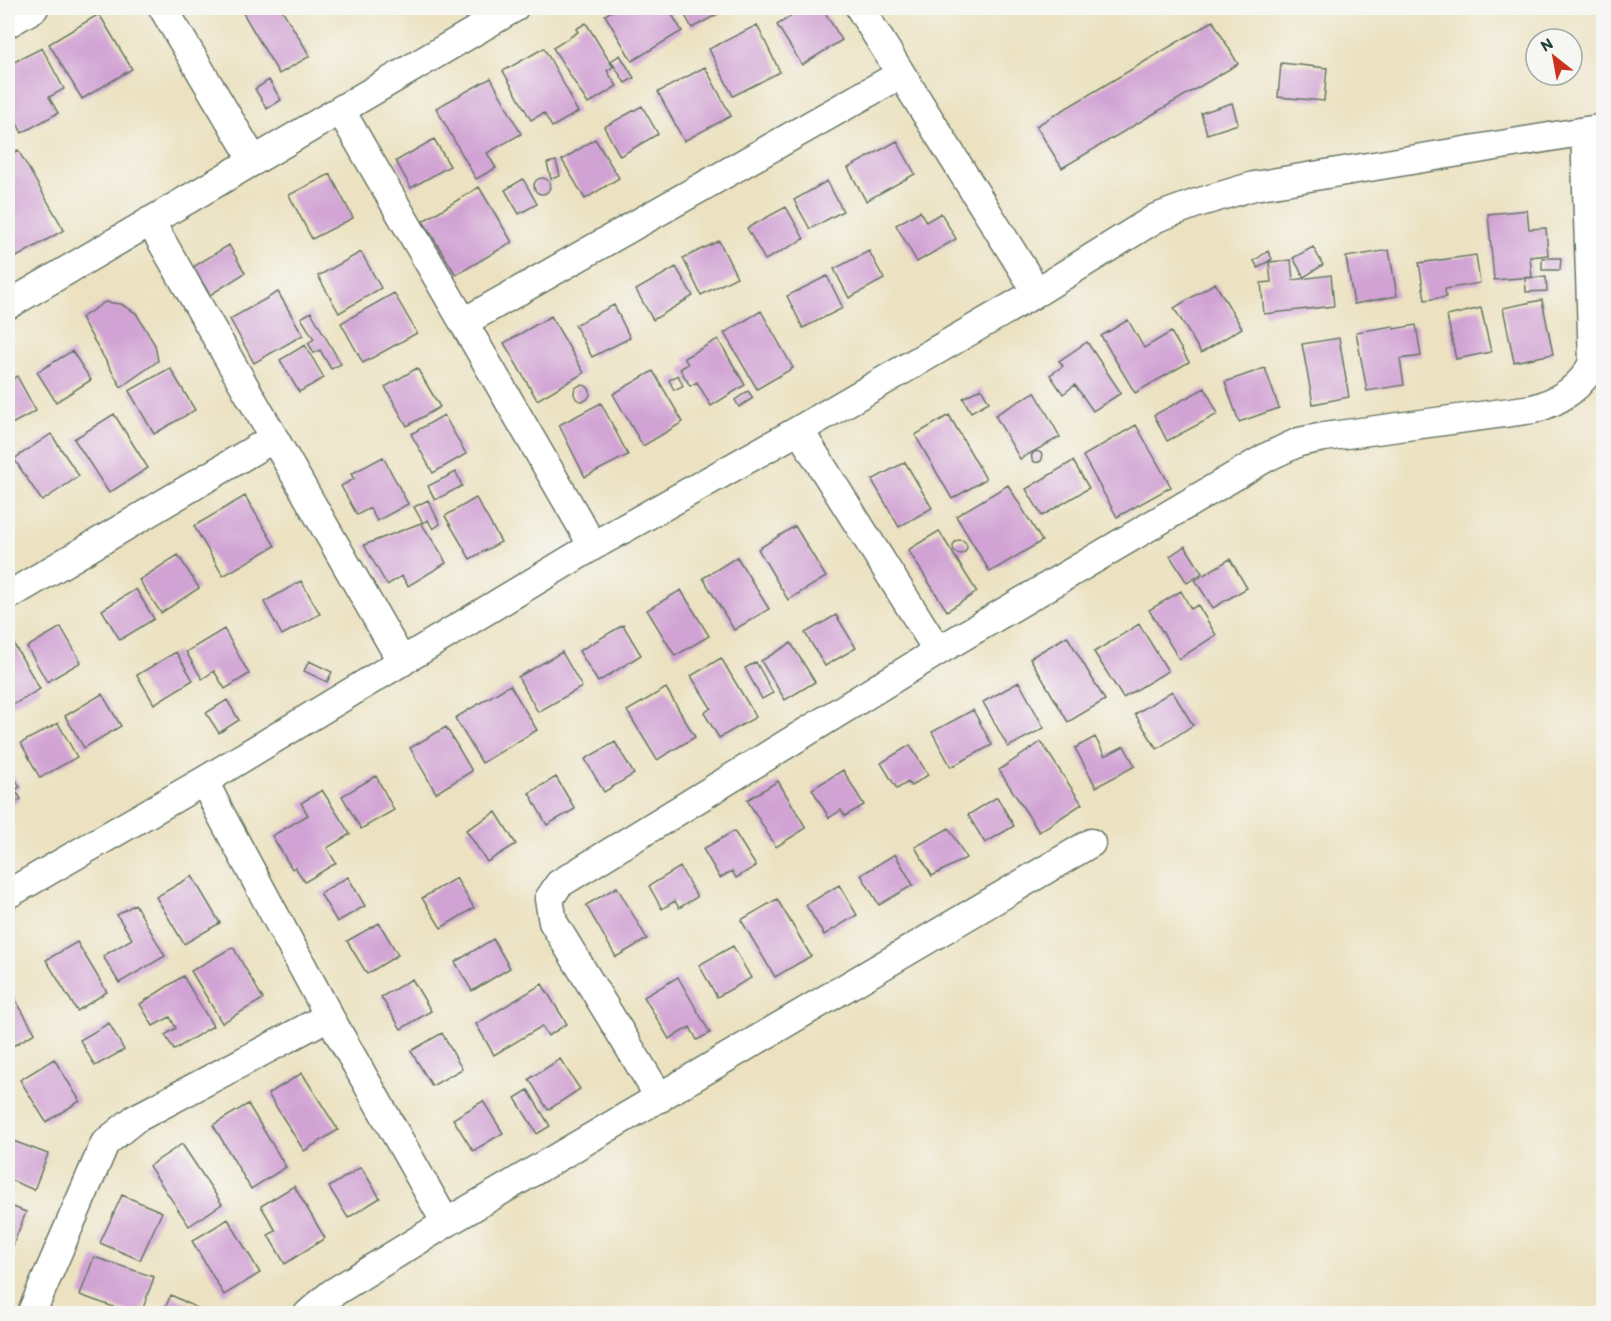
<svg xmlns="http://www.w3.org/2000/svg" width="1611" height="1321" viewBox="0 0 1611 1321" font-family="Itim,sans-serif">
<rect width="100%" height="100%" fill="#f6f6f2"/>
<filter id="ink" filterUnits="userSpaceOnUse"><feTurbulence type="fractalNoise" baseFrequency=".0167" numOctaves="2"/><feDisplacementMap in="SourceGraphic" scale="12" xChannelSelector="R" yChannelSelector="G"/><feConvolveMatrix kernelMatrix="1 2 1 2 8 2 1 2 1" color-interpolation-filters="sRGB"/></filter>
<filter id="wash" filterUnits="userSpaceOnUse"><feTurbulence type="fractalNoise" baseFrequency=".008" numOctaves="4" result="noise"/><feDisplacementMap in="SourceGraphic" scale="24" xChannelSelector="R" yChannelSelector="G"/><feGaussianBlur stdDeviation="1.35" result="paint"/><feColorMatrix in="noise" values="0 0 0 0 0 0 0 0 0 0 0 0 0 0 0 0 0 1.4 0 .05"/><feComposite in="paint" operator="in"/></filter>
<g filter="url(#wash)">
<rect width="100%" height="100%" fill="#ece2c1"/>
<g id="blocks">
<!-- building -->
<path fill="#d1a3d4" d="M253,8H281L310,56L279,74L243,13Z
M617,8H668L682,31L632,61L605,15Z
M681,8H729L692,28Z
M786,8H822L842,40L802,65L777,25L791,16Z
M99,14L132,69L82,99L49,44Z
M1213,21L1238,64L1062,168L1036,126Z
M586,23L613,67L607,71L617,86L588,104L553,48L578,32L576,29Z
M757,25L780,72L733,96L709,49Z
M42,48L64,89L49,97L58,113L22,133L8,106V65Z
M544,48L571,97L570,98L578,112L552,127L544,113L531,120L503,71Z
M620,55L634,78L625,83L611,61Z
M1281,63L1327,68L1324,101L1278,97Z
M705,67L731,116L684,141L658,92Z
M491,78L521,134L487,153L496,168L476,179L436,108Z
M269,80L281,100L267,109L255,89Z
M1232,103L1238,124L1207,134L1201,113Z
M642,106L658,134L620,156L604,127Z
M434,139L450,166L411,188L396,161Z
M595,139L619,178L585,199L562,160Z
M897,141L915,174L866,201L848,168Z
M18,150L64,230L8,262V156Z
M556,161L560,176L551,179L547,163Z
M330,174L353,218L312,239L289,195Z
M534 186a8 8 0 1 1 16 0a8 8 0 1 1-16 0Z
M523,179L537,204L519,214L505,190Z
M827,181L843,211L810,229L794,200Z
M479,187L512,242L456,275L423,221Z
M786,207L804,239L765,260L747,228Z
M1527,210L1529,229L1546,228L1548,255L1530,257L1532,277L1494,280L1488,214Z
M920,211L926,222L941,213L956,239L917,262L896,225Z
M719,241L737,277L701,295L683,258Z
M229,245L245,273L210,295L193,267Z
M1313,247L1323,265L1304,277L1293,258Z
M1389,250L1397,296L1354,304L1346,257Z
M869,251L884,279L849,298L834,269Z
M1268,251L1272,259L1258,268L1254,261Z
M361,252L381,288L339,313L318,276Z
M1476,255L1480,283L1445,289L1446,297L1425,300L1419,263Z
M1542,258H1561L1560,270H1542Z
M1291,260L1293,280L1331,275L1334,306L1264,314L1261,283L1271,282L1269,262Z
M676,267L693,296L653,320L636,290Z
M827,276L843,308L803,328L787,296Z
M1546,277L1547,291L1526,292L1525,278Z
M1215,283L1242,328L1201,353L1174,308Z
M278,292L303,335L254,363L230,319Z
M394,293L417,333L363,363L341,323Z
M1542,300L1553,354L1514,362L1503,308Z
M105,302L121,304L136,313L155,345L158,361L121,387L81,318Z
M614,305L630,338L592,357L575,325Z
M1481,308L1491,352L1456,359L1447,316Z
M761,311L793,368L757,389L724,333Z
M311,312L341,364L331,369L320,350L314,353L308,343L314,339L301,318Z
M551,316L584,373L537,400L504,343Z
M1128,320L1144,348L1171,332L1189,362L1135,393L1101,336Z
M1416,325L1421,356L1400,359L1404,385L1367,391L1356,332L1393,326L1394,329Z
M1339,338L1349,397L1313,404L1302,344Z
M718,339L745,385L711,406L697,382L690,386L680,369L688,364L684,358Z
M1087,342L1121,393L1093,411L1075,385L1063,394L1050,375L1063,366L1059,361Z
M305,345L324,378L299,392L280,360Z
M72,351L91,380L56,402L37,372Z
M170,368L195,410L154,434L129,391Z
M417,368L440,407L407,426L385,387Z
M1265,368L1279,408L1239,422L1225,382Z
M653,371L683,422L643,446L613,394Z
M678,375L683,386L674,390L669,380Z
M17,376L36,411L8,426V382Z
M574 393a8 8 0 1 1 16 0a8 8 0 1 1-16 0Z
M981,388L989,402L971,412L963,398Z
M1205,388L1218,414L1167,441L1154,415Z
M748,391L753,398L739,407L735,400Z
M1035,392L1060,437L1020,459L995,415Z
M601,403L628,455L585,477L559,425Z
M114,414L148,468L109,493L74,439Z
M444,415L466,454L433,473L411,434Z
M949,415L986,479L952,499L915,435Z
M1136,425L1171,487L1117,517L1083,456Z
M51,434L79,476L42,501L14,459Z
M1031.5 457a5.5 5.5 0 1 1 11 0a5.5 5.5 0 1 1-11 0Z
M383,457L408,504L377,521L370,508L357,515L341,486L354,479L351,474Z
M1073,461L1089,488L1042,516L1026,489Z
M905,462L932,508L899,527L872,480Z
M456,472L462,486L435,500L428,486Z
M1008,485L1042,541L990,572L956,516Z
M245,496L275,546L223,576L194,526Z
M476,498L501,542L470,559L445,516Z
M428,500L440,524L433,529L428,520L423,523L414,507Z
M421,523L441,553L446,563L408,586L402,576L387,585L364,545Z
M795,526L826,577L788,600L758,549Z
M939,531L977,592L947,611L908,550Z
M953 547a7 7 0 1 1 14 0a7 7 0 1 1-14 0Z
M1185,546L1202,573L1187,583L1170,556Z
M178,555L199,588L161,613L139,580Z
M737,557L769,609L734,630L703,578Z
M1230,559L1247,588L1213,608L1195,580Z
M301,581L320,614L282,635L264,602Z
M136,589L154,619L120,640L102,610Z
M681,590L709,636L675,656L647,610Z
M1181,591L1191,609L1198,605L1216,635L1179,659L1149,610Z
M836,615L856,648L825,666L805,633Z
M1139,624L1168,671L1123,698L1094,652Z
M623,625L641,655L598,682L579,651Z
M61,627L81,662L47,682L27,647Z
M224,629L249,674L225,689L214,671L202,679L186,652Z
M1067,636L1105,700L1068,722L1030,658Z
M11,639L40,689L8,708V641Z
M791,643L815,682L785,700L761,661Z
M176,652L193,680L154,704L137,675Z
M562,652L582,687L538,712L518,677Z
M721,658L756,717L719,738L704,713L711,708L691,676Z
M309,661L332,672L327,682L304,671Z
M756,662L773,693L762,699L745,668Z
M1019,682L1044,728L1008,747L983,702Z
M510,685L537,730L482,763L455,718Z
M666,688L695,737L657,760L627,711Z
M1172,691L1193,725L1157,749L1135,714Z
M102,694L121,726L84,748L65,716Z
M227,700L239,720L219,733L206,713Z
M973,710L992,745L951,767L932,732Z
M58,723L77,757L40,778L21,743Z
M446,727L472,771L436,793L410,748Z
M1095,737L1105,756L1124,746L1135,766L1096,787L1075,748Z
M615,742L634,774L604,792L585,759Z
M1041,742L1082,804L1039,832L999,770Z
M910,745L928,775L911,786L908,782L897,789L881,763Z
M8,766L20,787L15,790L21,799L8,807Z
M843,770L864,805L845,816L841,810L829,818L812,789Z
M376,776L394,810L361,829L342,796Z
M556,777L575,809L547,825L529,793Z
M778,781L806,828L776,847L747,800Z
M322,790L350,834L327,848L336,863L305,882L295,867L292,869L272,836L308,815L301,803Z
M997,797L1014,826L985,843L968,815Z
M496,812L516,844L487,862L466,830Z
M949,828L966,858L932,876L915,847Z
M734,831L756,866L736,878L732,871L720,878L703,849Z
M895,854L913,885L879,905L861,875Z
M680,867L697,897L679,908L675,901L662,909L649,886Z
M192,876L220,923L184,944L156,897Z
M348,877L365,906L337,922L320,893Z
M456,878L474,908L441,928L422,898Z
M839,885L857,915L824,935L806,905Z
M617,887L647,939L616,957L586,905Z
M777,899L811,956L775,977L741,920Z
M135,904L165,956L119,983L103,956L132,939L117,915Z
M379,923L398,955L367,974L347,941Z
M493,939L510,968L472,991L455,962Z
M77,942L107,992L77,1011L46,960Z
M733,946L751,978L717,997L699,965Z
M233,947L263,999L222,1023L191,971Z
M183,976L213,1026L174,1050L165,1035L176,1028L170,1017L153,1026L140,1004Z
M678,977L710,1033L697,1040L690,1027L669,1039L644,997Z
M412,979L431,1011L401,1029L381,997Z
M542,984L567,1024L548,1036L542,1026L494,1055L476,1024Z
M11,992L35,1033L8,1049V994Z
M109,1023L124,1050L95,1066L80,1040Z
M442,1033L462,1069L432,1086L411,1051Z
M54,1059L80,1101L46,1122L20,1080Z
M560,1059L580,1089L548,1110L529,1079Z
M302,1073L338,1130L304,1151L268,1094Z
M528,1090L550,1126L537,1134L515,1098Z
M483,1101L503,1133L473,1151L453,1119Z
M248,1104L286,1167L251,1189L213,1125Z
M8,1139L48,1154L34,1190L8,1179Z
M182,1144L222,1204L189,1226L149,1166Z
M361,1167L380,1198L348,1218L329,1187Z
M294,1186L325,1238L285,1264L268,1235L276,1231L261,1206Z
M122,1195L162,1212L140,1260L100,1243Z
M8,1205L26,1212L8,1258Z
M228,1219L260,1273L224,1295L192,1241Z
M94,1257L154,1277L141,1314H133L80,1295Z
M171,1295L209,1314H162Z"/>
</g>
</g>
<g filter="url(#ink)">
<use href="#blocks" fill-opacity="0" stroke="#677765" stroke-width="1.5"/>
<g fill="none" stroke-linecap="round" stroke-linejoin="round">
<defs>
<path id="minor" d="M163,8L254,161
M860,8L1037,292
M8,23L34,8
M341,111L593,546
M150,221L402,662
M8,305L514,8
M464,322L901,74
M799,430L938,651
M8,596L274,438
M204,781L220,813L329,1016L446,1223
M8,894L204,781L593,546L799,430L1037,292L1156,218L1197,203L1254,186L1604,128
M660,1098L553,922L549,899L559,884L938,651L1267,457L1299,442L1324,437L1533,409C1558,402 1583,387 1593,362L1585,131
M31,1314L105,1143L135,1119L329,1016
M308,1314L331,1294L446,1223L1091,843"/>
</defs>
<!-- minor casing -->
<use href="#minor" stroke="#677765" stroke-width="31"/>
<!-- minor -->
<use href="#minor" stroke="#fff" stroke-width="28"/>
</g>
</g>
<!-- margin -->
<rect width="1611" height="1321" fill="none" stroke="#f6f6f2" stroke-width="30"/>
<!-- north arrow -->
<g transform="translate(1554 57) rotate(329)"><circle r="28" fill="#f6f6f2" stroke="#a0aca6" stroke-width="1.5"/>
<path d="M0-4.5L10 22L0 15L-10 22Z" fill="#c8321e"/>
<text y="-9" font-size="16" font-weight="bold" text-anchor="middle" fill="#1f3d34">N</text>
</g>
</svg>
